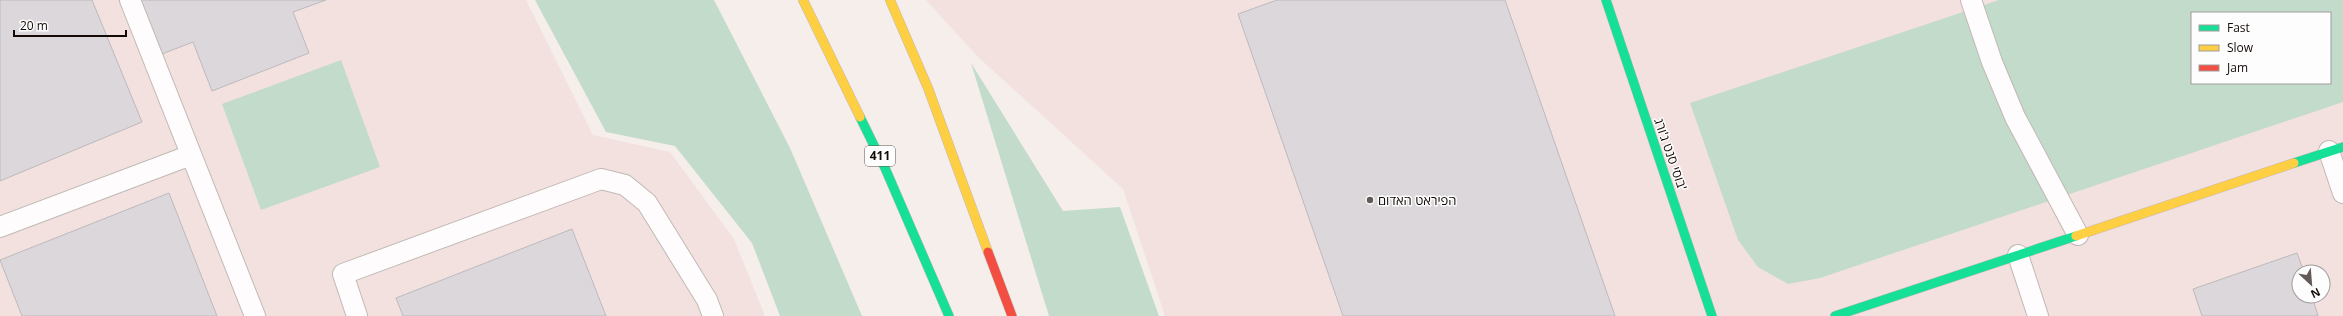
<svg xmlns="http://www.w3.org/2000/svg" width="2343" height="316" viewBox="0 0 2343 316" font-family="'Open Sans','Noto Sans Hebrew',sans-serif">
<rect width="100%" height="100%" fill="#f6eeea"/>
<!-- commercial -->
<path fill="#f3e1e0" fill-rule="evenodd" d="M0,0H526L593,135L670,152L734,239L765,316H0Z
M926,0H2343V316H1165L1123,189L978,57ZM2192,13H2330V83H2192ZM2299,272H2323V296H2299Z"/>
<!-- green -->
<path fill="#c2dbca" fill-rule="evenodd" d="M535,0H714L790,148L862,316H780L752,243L675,146L606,132Z
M1999,0H2343V102L1820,278L1788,284L1758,267L1738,240L1690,103ZM2192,13H2330V83H2192Z
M341,60L380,167L261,210L222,104Z
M971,63L1063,211L1120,207L1159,316H1049Z"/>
<!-- building -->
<path fill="#dbd7da" stroke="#bcb9bc" d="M0,0H92L142,122L0,181Z
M141,0H326L293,12L309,53L212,91L193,42L162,54Z
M1277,0H1505L1615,316H1343L1238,14Z
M169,193L217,316H22L0,260Z
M572,229L606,316H403L396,298Z
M2297,253L2304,272H2299V296H2312L2318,316H2202L2193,289Z"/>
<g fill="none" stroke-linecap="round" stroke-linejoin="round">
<defs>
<path id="lane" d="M130,0L255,316
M1971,0L1992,62L2015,117L2078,235
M2329,151L2343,193
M0,227L191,155
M2018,255L2038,316
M357,316L343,274L601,179L625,185L647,203L707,300L713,316"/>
<path id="fast" d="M1606,0L1712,316
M860,117L885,168L949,316
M2294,163L2343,147
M1835,316L2076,236"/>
<path id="slow" d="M803,0L860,117
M890,0L928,88L988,252
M2076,236L2294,163"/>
<path id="jam" d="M988,252L1012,316"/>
</defs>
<!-- lane casing -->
<use href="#lane" stroke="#c1b9b5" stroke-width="22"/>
<!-- fast casing -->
<use href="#fast" stroke="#c1b9b5" stroke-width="10"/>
<!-- slow casing -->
<use href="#slow" stroke="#c1b9b5" stroke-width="10"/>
<!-- jam casing -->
<use href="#jam" stroke="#c1b9b5" stroke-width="10"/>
<!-- lane -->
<use href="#lane" stroke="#fefcfc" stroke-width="20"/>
<!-- fast -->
<use href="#fast" stroke="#16e098" stroke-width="9"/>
<!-- slow -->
<use href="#slow" stroke="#ffcf43" stroke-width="9"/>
<!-- jam -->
<use href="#jam" stroke="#f24e42" stroke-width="9"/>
</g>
<!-- markers -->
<circle fill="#635a56" stroke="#fdfdfd" stroke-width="1.5" cx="1370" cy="200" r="4"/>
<g text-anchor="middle" stroke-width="3" stroke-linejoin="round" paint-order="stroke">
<!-- shield labels -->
<rect fill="#fdfdfd" stroke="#5a5451" stroke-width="1" x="865" y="146" width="30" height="20" rx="3"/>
<g font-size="12" font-weight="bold" fill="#140b07">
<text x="880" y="160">411</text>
</g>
<!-- street labels -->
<g font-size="13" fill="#140b07" stroke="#fdfdfd">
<text transform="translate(1671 154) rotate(71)" y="5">בוסי סנט ג'ורג'</text>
</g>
<!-- poi labels -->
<g font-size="13" fill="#140b07" stroke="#fdfdfd" text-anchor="start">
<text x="1378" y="205">הפיראט האדום</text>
</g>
</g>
<!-- legend -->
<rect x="2191" y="12" width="140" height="72" fill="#fdfdfd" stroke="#a09c9b"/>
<rect x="2199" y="25" width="20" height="6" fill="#16e098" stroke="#a09c9b"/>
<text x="2227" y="32" font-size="12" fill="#140b07">Fast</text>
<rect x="2199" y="45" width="20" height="6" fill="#ffcf43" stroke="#a09c9b"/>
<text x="2227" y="52" font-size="12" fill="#140b07">Slow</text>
<rect x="2199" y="65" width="20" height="6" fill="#f24e42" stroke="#a09c9b"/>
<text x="2227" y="72" font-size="12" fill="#140b07">Jam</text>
<!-- north arrow -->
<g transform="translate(2311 284) rotate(154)"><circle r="19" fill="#fdfdfd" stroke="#a09c9b"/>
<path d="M0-3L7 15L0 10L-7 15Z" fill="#635a56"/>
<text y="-6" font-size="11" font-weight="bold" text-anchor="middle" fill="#140b07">N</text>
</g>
<!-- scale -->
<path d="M14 30v6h112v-6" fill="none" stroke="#140b07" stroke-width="2"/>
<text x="20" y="30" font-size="12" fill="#140b07" stroke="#fdfdfd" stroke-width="3" paint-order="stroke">20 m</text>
</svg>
